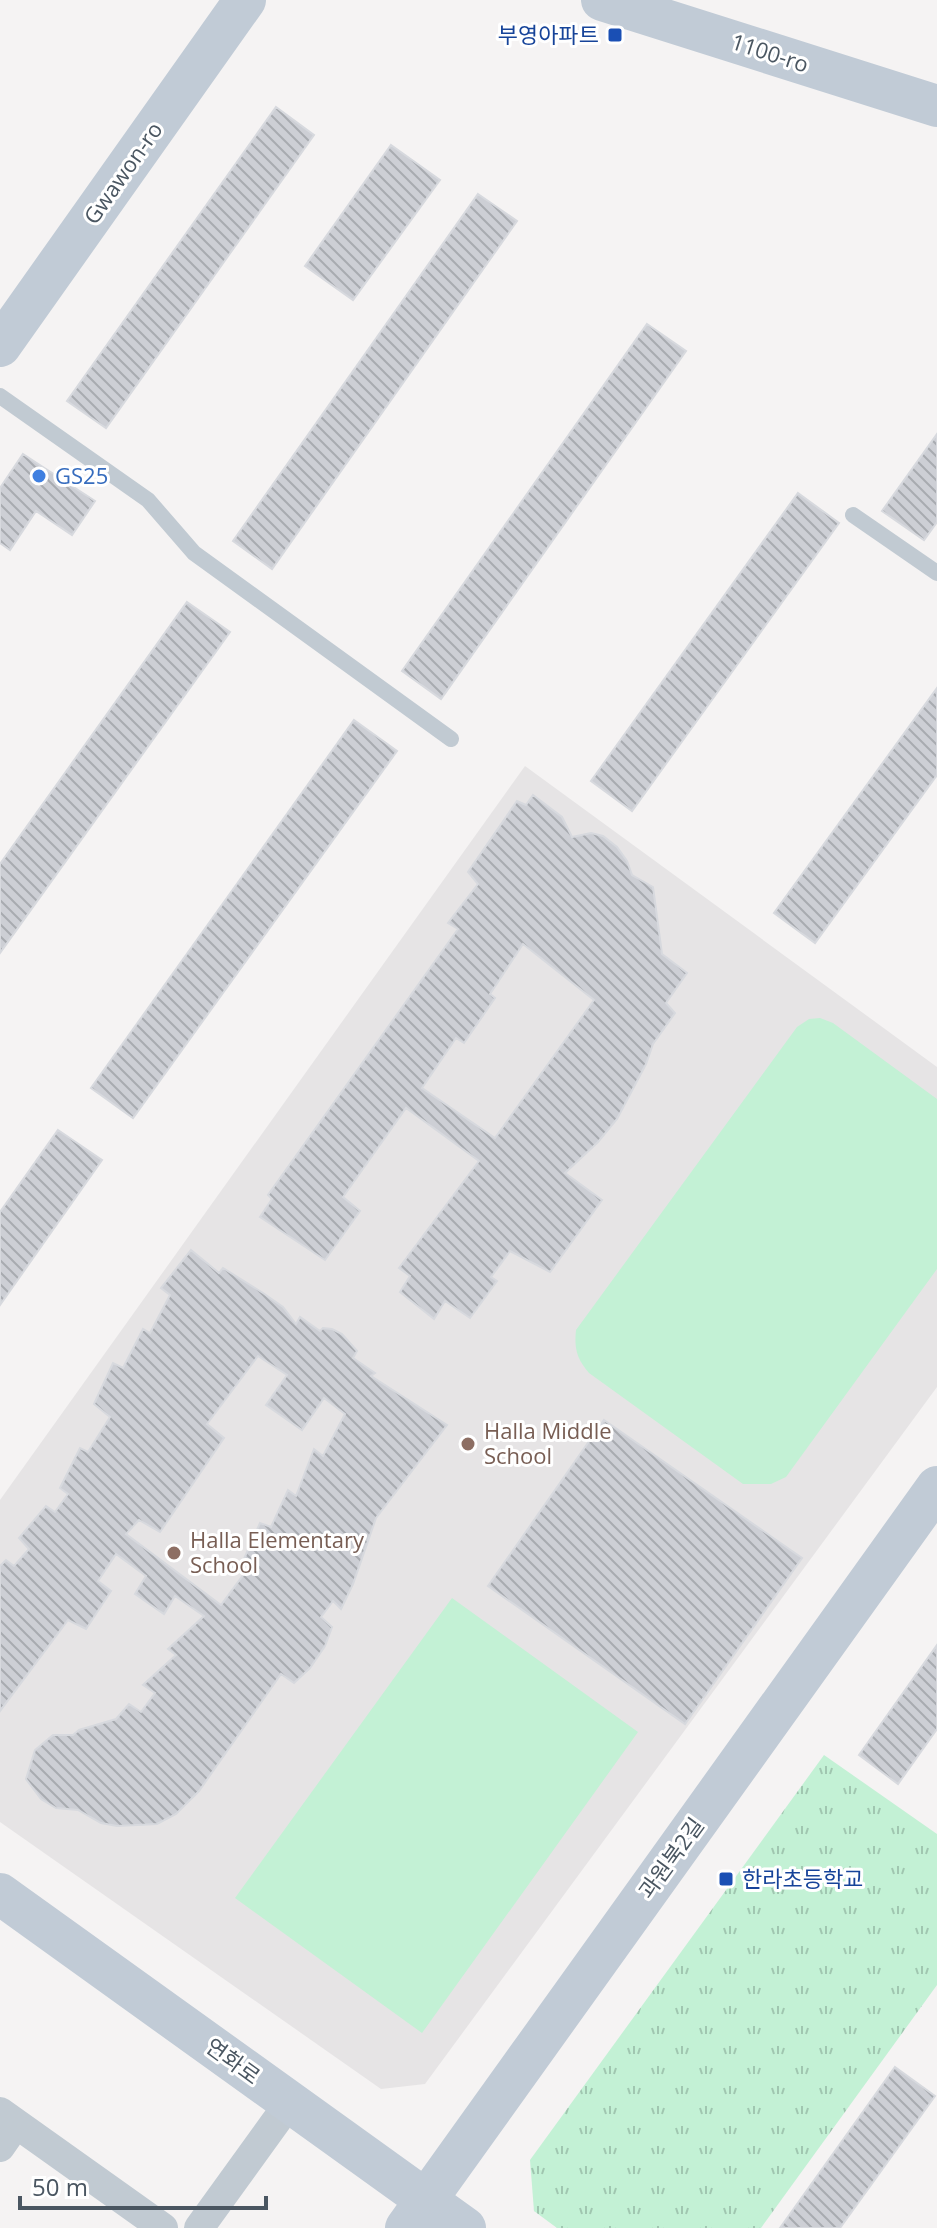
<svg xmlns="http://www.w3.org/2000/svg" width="937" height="2228" viewBox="0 0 937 2228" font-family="'Open Sans','Noto Sans KR',sans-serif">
<defs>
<pattern id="park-tufts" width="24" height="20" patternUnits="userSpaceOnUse" patternTransform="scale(2)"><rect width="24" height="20" fill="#c3f1d5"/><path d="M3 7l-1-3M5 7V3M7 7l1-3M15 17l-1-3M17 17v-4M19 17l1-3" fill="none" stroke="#a0c6b0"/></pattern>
<pattern id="building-back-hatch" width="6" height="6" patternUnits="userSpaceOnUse" patternTransform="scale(2)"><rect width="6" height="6" fill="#cdcfd5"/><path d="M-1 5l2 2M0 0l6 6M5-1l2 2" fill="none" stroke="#a8abb0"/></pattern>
</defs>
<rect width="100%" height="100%" fill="#f5f3f3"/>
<!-- education -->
<path fill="#e6e4e5" d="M525,766L937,1067V1387L425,2084L381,2089L0,1822V1500Z"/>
<!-- park -->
<path fill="url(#park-tufts)" d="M824,1755L937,1834V1985L761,2228H557L534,2211L530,2160Z"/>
<!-- pitch -->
<path fill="#c3f1d5" d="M820,1018L833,1023L937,1099V1269L786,1477L771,1484H743L589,1373C577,1359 574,1349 576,1330L797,1027L809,1019Z
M452,1598L638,1732L422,2033L235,1898Z"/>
<!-- building -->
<path fill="url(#building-back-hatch)" stroke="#d7d9de" stroke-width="2" fill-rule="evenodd" d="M276,107L314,135L106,428L67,401Z
M391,145L440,180L353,300L305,266Z
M478,194L517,221L272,569L233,541Z
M647,324L686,351L441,699L402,671Z
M937,434V522L924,540L882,511Z
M23,454L95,501L72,535L36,511L10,550L0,543V488Z
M798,493L839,523L632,811L591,781Z
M187,602L230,632L0,953V864Z
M937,688V775L815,943L774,913Z
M354,720L397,751L133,1118L91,1088Z
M533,795L562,817L572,837L591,833L603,836L617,847L627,861L632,875L653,887L662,954L687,973L666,1003L675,1013L653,1044L646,1064L617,1119L598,1142L565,1173L602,1200L550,1272L510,1251L491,1277L497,1281L470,1318L445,1301L434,1319L400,1292L410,1276L399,1268L479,1161L406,1108L343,1197L360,1211L325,1260L260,1217L272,1199L268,1195L458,929L448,923L478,884L468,872L517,801L526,805ZM523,944L594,1000L495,1138L422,1088L456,1038L464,1043L495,998L490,994Z
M58,1130L102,1160L0,1305V1212Z
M191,1250L219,1273L223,1268L263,1293L283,1307L296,1324L300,1317L320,1331L323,1328L332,1329L342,1334L357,1351L353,1358L375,1373L371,1376L447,1425L376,1518L353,1584L341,1609L333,1601L321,1617L332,1627L325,1646L310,1668L294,1683L281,1674L199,1791L176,1814L157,1824L117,1826L101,1823L78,1810L56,1808L41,1799L26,1779L35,1750L53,1735H73L79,1730L116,1719L129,1704L141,1712L155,1693L143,1685L176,1655L168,1649L204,1616L175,1596L164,1614L135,1594L146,1576L116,1554L98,1581L111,1591L86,1629L68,1620L0,1711V1566L6,1560L14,1566L29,1549L19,1538L46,1506L55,1512L68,1494L60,1488L80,1448L88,1452L110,1417L94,1404L113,1363L123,1368L143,1329L150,1333L170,1295L161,1288ZM258,1356L287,1375L266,1405L302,1430L324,1398L345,1414L323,1456L314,1449L296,1496L288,1490L271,1527L260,1523L243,1561L249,1567L221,1605L126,1534L139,1520L160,1532L224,1438L207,1424Z
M604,1420L802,1558L685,1724L488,1586Z
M937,1645V1729L898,1784L859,1755Z
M895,2067L935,2096L840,2228H780Z"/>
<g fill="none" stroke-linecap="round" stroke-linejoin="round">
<!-- service -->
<path stroke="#c1cad2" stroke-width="16" d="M0,396L148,500L194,553L451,739
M853,515L937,573"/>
<!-- minor -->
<path stroke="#c1cad2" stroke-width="30" d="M0,2112L163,2228
M0,2147L16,2124
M199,2228L290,2102"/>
<!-- secondary -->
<path stroke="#c1cbd6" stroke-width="42" d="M602,0L937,106
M0,346L245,0
M0,1894L465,2228
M406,2228L937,1487"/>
</g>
<!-- markers -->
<g fill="#1a4fb4" stroke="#fff" stroke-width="3">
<rect x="607" y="27" width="16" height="16" rx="4"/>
<rect x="718" y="1871" width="16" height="16" rx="4"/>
</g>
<circle fill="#3f7fe0" stroke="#fff" stroke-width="3" cx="39" cy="476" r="8"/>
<g fill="#8d6e63" stroke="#fff" stroke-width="3">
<circle cx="468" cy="1444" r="8"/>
<circle cx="174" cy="1553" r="8"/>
</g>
<g text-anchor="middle" stroke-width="6" stroke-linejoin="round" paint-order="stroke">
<!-- transit labels -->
<g font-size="22" fill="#164399" stroke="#fff" text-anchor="end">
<text x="599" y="43">부영아파트</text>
<text x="742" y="1887" text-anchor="start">한라초등학교</text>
</g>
<!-- street labels -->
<g font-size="22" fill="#4a5661" stroke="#fff">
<text transform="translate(770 53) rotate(18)" y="8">1100-ro</text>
<text transform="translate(123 173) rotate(-55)" y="8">Gwawon-ro</text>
<text transform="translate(671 1858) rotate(-54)" y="8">과원북2길</text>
<text transform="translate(233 2061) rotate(36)" y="8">연화로</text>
</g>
<!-- shop labels -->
<g font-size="22" fill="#366cbe" stroke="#fff" text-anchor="start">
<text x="55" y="484">GS25</text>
</g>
<!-- education labels -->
<g font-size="22" fill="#785e54" stroke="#fff" text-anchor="start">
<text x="484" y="1439">Halla Middle<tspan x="484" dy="25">School</tspan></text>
<text x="190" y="1548">Halla Elementary<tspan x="190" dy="25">School</tspan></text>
</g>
</g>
<!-- scale -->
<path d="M20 2196v12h246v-12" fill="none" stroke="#4a5661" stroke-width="4"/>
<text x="32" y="2196" font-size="24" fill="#4a5661" stroke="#ffffff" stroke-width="6" paint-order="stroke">50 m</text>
</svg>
